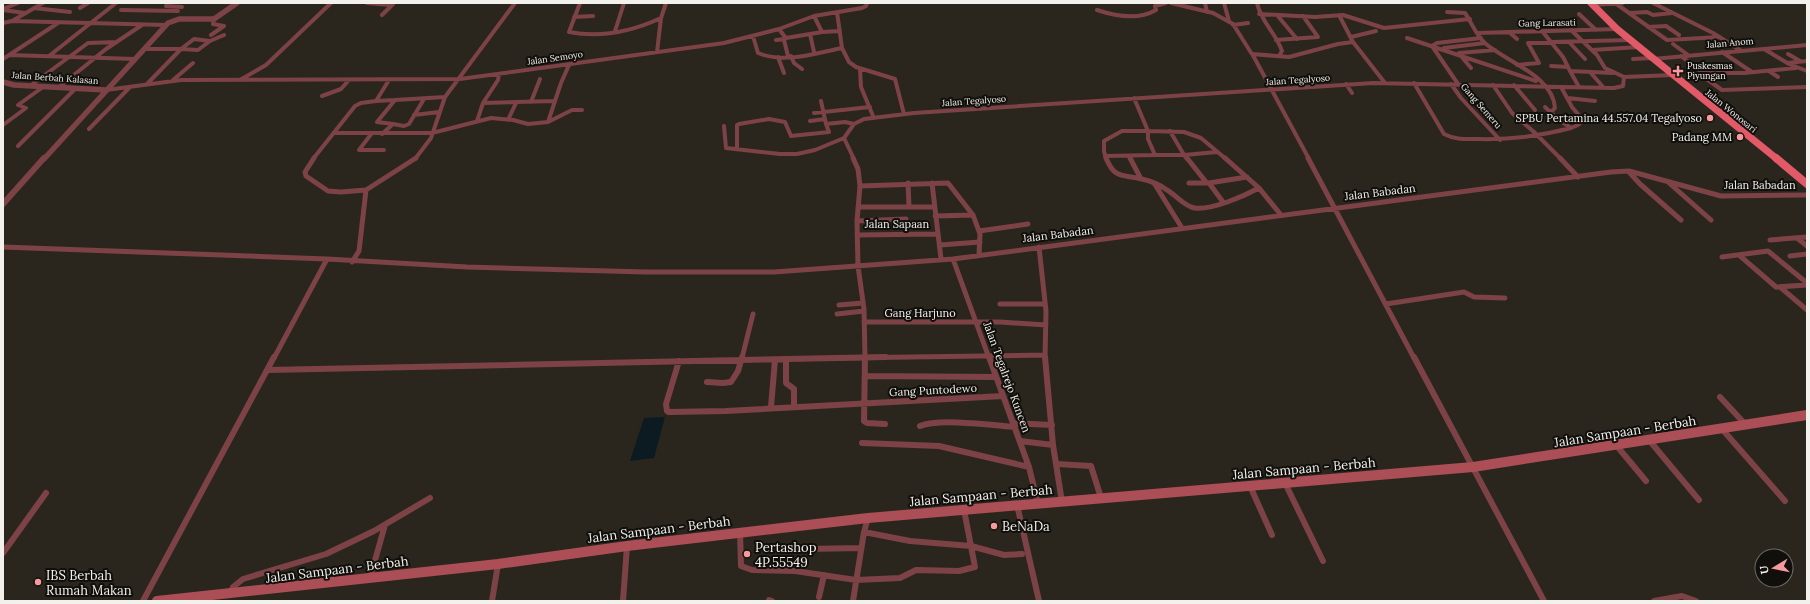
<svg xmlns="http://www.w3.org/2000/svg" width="1810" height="604" viewBox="0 0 1810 604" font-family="Lora,serif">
<rect width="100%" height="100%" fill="#2a261e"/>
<!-- water -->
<path fill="#0c1b21" d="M665,417L654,458L630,461L644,418Z"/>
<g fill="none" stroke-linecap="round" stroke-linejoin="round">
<!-- minor-far2 -->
<path stroke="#7d4246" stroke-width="4" d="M168,3L166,6L182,7
M367,3L391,5
M580,3L569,32C600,38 633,31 661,18
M1171,3L1213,13L1233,24L1255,59L1309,159
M1205,3L1207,12
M1224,3L1229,21
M1257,3C1261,22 1276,33 1282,51L1279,56
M1615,3L1667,40L1720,37
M1653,3L1713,33L1740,50
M1592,5L1623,3
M34,8L70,12
M80,8L88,3
M3,9L18,3
M3,10L25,13
M121,10L178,11
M1097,10C1115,16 1139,20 1156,10L1155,6L1166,3
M1447,12L1465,13C1472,23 1476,36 1486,44C1507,62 1553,76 1555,108L1551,112
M1630,13L1647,12L1653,15L1672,13
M1259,14L1315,17L1343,15L1384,28L1470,19
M1579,14L1596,30
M382,15L393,4
M1277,15L1297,39
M574,17L593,16
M12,21L166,25
M3,23L12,21L43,3
M1233,25L1248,23
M1648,27L1666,26L1679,35
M779,29L785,37L784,40L788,56
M1571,30L1597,55L1605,68L1624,77
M615,31L624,3
M1542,31L1563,57L1570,71
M822,32L840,31
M1509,32L1517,39
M1477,33L1617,29
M810,34L814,52
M211,35L224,26L213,24L214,19
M753,36L758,53C784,64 816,53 842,48L837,12
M1351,37L1376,31
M786,38L822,32L814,16
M1407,38L1536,81
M194,39L210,41L198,50L181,49Z
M776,40L785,39
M1276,40L1318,37L1303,16
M210,41L224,35
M1353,42L1385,83
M1551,42L1630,40
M1569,42L1585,59
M1673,44L1688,55
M1432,46L1437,43L1481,38
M1432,46L1458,84
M842,48L849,62L856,67L895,79L904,114
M1444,48L1485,43
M145,49H181
M1764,49L1789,64L1807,71
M1592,50L1639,47
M657,52L661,18L666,3
M1722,52L1752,72
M1459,53L1495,50
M1252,54L1289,57L1338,44L1353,42L1339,15
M1788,54L1800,61
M9,55L135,59
M49,56L116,3
M791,56L794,63L802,69
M1461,56L1471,68
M1681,56L1703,73L1701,75L1722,90L1807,87
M778,57L784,73
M3,59L58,23
M1633,59L1652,58
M1653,59L1807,45
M1787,63L1807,61
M1517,65L1539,63L1528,43H1552
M1551,66L1568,67
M860,69L861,87L873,116
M1769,71L1778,77
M1590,72L1604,88
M1703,73H1744L1796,68
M173,80L193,63
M240,80L266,65L331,3
M1414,83L1444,134C1455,140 1466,139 1478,139C1510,140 1540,136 1571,128
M147,84L181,49
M1346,84L1352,93
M1451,84L1461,98L1500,140
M1493,85L1512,113L1534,132L1561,159
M1514,85L1535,110
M30,86L88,43L117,42
M59,87L106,49L142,25
M1579,87L1570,71L1613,73
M106,90L181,80L460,79L724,43L779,29L814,16L862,8L866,6L867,3
M322,96L341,89L349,80
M1134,98L1148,131L1184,132L1201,138L1226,159
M1568,98L1595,101
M376,101L395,100
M821,101L826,124
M531,102L540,79
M483,103L554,101
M1545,107L1559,120L1571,128L1578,125L1583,120L1572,107L1561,87
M814,113L870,107
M414,115L439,112
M508,120L516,103
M477,121L483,103L498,80L499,74
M810,121L825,119
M548,122L561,83L569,65
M393,124L404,126L409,124L424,99
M3,125L26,108L18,105L43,87
M724,126L726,148L780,154H797L815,150L844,138
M89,129L130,87
M334,133H432L491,118L513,120L528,124L548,122L572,110H582
M372,133L359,150H384
M382,134L393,124L377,122L395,100L445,97
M18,146L76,88
M737,147V125L739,124L769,119L785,122L791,136L829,132L826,124L845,122L854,124
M1105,156L1155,155
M1129,156L1131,159
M313,159L355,106L361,103L376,101L389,80
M415,159L431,138L445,97L515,3
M854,159L844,138L854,124L864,119L914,113L1373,83L1614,88L1623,86L1624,77L1673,75
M1106,159L1104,151V141L1122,131H1148V139L1155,155H1184L1170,131
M1187,159L1184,155L1217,152"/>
<!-- minor-far1 -->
<path stroke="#7d4246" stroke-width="5" d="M314,158L305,172L306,176L328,191L341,192L366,190
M853,158L858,169L860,186L857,221L858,266L864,309L865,358
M1106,158C1115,180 1123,174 1142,179C1151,181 1160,185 1167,190C1176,195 1185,207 1195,208C1213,210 1244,196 1259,188
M1130,158L1141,179
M1187,158L1206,182
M1225,158L1259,188L1281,215
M1308,158L1414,358
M1560,158L1578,177
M1629,172L1640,184L1681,220
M1668,182L1711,220
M908,183L909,206
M932,183L941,259
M1154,183L1182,228
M1189,183H1209L1247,177
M1209,183L1223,202
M860,186L948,183L973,215
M858,207H934
M935,216L973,215L980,234L979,255
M857,221L906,219
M979,231L1028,224
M857,235L938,234
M1797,238L1807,246
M1770,240L1807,237
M940,245L980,242
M3,247L327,259L467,267L646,272H774L953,259L1611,172L1629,171L1721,196L1807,195
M1039,247L1046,311L1045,358
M1739,255L1776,287L1807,285
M1790,256L1807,254
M1722,257L1768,251L1807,283
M953,259L989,358
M352,262L359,251L366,190L416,158
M1780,287L1807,310
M1000,304H1045
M1386,304L1464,292L1474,297L1505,298
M839,305L863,303
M837,314L864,311
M864,322H1000L1046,325
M274,358L327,259
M742,358L753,314
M840,358L1045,355"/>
<!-- minor -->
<path stroke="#7d4246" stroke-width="6" d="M865,357L864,421L867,423L885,424
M989,357L1029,467L1038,504
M1045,357L1053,445L1062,502
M1414,357L1544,601
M786,359V383L794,389V407
M679,361L666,404L667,411L669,412L726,411L1003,396
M268,370L886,357
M865,376L996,377
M707,382L723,383L731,382L738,371L742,357
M1720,397L1745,424
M771,407L775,360
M1013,423L1052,425
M920,426C939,418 991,425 1014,427
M1722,429L1785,501
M1649,440L1699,500
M1020,441L1053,445
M862,443L939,446L1029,467
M1616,445L1646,481
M1057,464L1091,466L1101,498
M1285,483L1323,561
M1250,486L1272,535
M1018,509L1039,601
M740,532L741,566L752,570L795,571L856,580L900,578L916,570L959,571L975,567L964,510
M864,532L910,541L971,546L1004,555L1022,554
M806,549L861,548
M3,553L46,493
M370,578L385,525
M230,594L233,587L243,579L326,554L374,531L430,498
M819,597L824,575
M769,600L772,601
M143,601L274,357
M492,601L498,564
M623,601L627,546
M853,601L864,532L868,518
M1654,601L1682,596L1696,601"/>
<!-- tertiary-far1 -->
<path stroke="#7d4246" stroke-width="5.5" d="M3,82L14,85L106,90
M44,159L168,23L179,19H214L237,3"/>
<!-- tertiary -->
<path stroke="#7d4246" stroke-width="6" d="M3,204L44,158"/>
<!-- secondary -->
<path stroke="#ac4e56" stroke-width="10" d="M157,601L498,564L627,546L868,518L1473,467L1807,415"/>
<!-- trunk-far1 -->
<path stroke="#e25a68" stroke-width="7" d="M1591,3L1617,29L1777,159"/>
<!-- trunk -->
<path stroke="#e25a68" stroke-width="8" d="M1776,158L1807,184"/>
</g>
<!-- markers -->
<g fill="#f59b9e" stroke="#110f0c" stroke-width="1.5">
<path d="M1676 65h4v4h4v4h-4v4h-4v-4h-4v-4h4z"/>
<circle cx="1710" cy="118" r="4"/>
<circle cx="1740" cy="137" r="4"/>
<circle cx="994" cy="526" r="4"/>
<circle cx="747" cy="554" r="4"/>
<circle cx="38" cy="582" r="4"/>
</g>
<g text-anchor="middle" stroke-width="4" stroke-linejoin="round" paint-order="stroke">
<!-- far-street labels -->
<g font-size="9" fill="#f3f1eb" stroke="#110f0c">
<text transform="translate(1547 23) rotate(-1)" y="3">Gang Larasati</text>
<text transform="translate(1730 43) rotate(-5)" y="3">Jalan Anom</text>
<text transform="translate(555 58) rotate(-8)" y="3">Jalan Semoyo</text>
<text transform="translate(55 78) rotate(4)" y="3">Jalan Berbah Kalasan</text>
<text transform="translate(1298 80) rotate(-4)" y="3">Jalan Tegalyoso</text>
<text transform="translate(974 101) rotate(-4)" y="3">Jalan Tegalyoso</text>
<text transform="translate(1481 106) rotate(49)" y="3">Gang Semeru</text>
<text transform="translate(1731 111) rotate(39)" y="3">Jalan Wonosari</text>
</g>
<!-- far-poi labels -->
<g font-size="9" fill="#f3f1eb" stroke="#110f0c" text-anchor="start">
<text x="1687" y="69">Puskesmas<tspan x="1687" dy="10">Piyungan</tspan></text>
</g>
<!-- poi labels -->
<g font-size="11" fill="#f3f1eb" stroke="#110f0c" text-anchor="end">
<text x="1702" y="122">SPBU Pertamina 44.557.04 Tegalyoso</text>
<text x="1732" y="141">Padang MM</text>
</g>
<!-- street labels -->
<g font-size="11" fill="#f3f1eb" stroke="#110f0c">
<text x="1760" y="189">Jalan Babadan</text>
<text transform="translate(1380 192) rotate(-7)" y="4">Jalan Babadan</text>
<text x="897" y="228">Jalan Sapaan</text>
<text transform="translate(1058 234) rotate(-7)" y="4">Jalan Babadan</text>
<text x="920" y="317">Gang Harjuno</text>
<text transform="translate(1007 377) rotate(70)" y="4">Jalan Tegalrejo Kuncen</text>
<text transform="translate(933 390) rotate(-3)" y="4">Gang Puntodewo</text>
</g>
<!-- near-street labels -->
<g font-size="13" fill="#f3f1eb" stroke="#110f0c">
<text transform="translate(1625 431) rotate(-9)" y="5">Jalan Sampaan - Berbah</text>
<text transform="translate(1304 468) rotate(-5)" y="5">Jalan Sampaan - Berbah</text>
<text transform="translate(981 495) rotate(-5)" y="5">Jalan Sampaan - Berbah</text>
<text transform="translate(659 529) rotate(-7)" y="5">Jalan Sampaan - Berbah</text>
<text transform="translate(337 569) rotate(-7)" y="5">Jalan Sampaan - Berbah</text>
</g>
<!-- near-poi labels -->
<g font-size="13" fill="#f3f1eb" stroke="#110f0c" text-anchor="start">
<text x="1002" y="531">BeNaDa</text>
<text x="755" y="552">Pertashop<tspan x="755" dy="15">4P.55549</tspan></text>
<text x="46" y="580">IBS Berbah<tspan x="46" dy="15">Rumah Makan</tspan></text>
</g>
</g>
<!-- border -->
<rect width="1810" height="604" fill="none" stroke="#f3f1eb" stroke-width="8"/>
<!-- north arrow -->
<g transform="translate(1774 568) rotate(260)"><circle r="19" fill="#110f0c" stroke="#6b6965"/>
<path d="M0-3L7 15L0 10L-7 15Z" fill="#f59b9e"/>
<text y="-6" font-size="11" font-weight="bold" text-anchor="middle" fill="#f3f1eb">U</text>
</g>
</svg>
